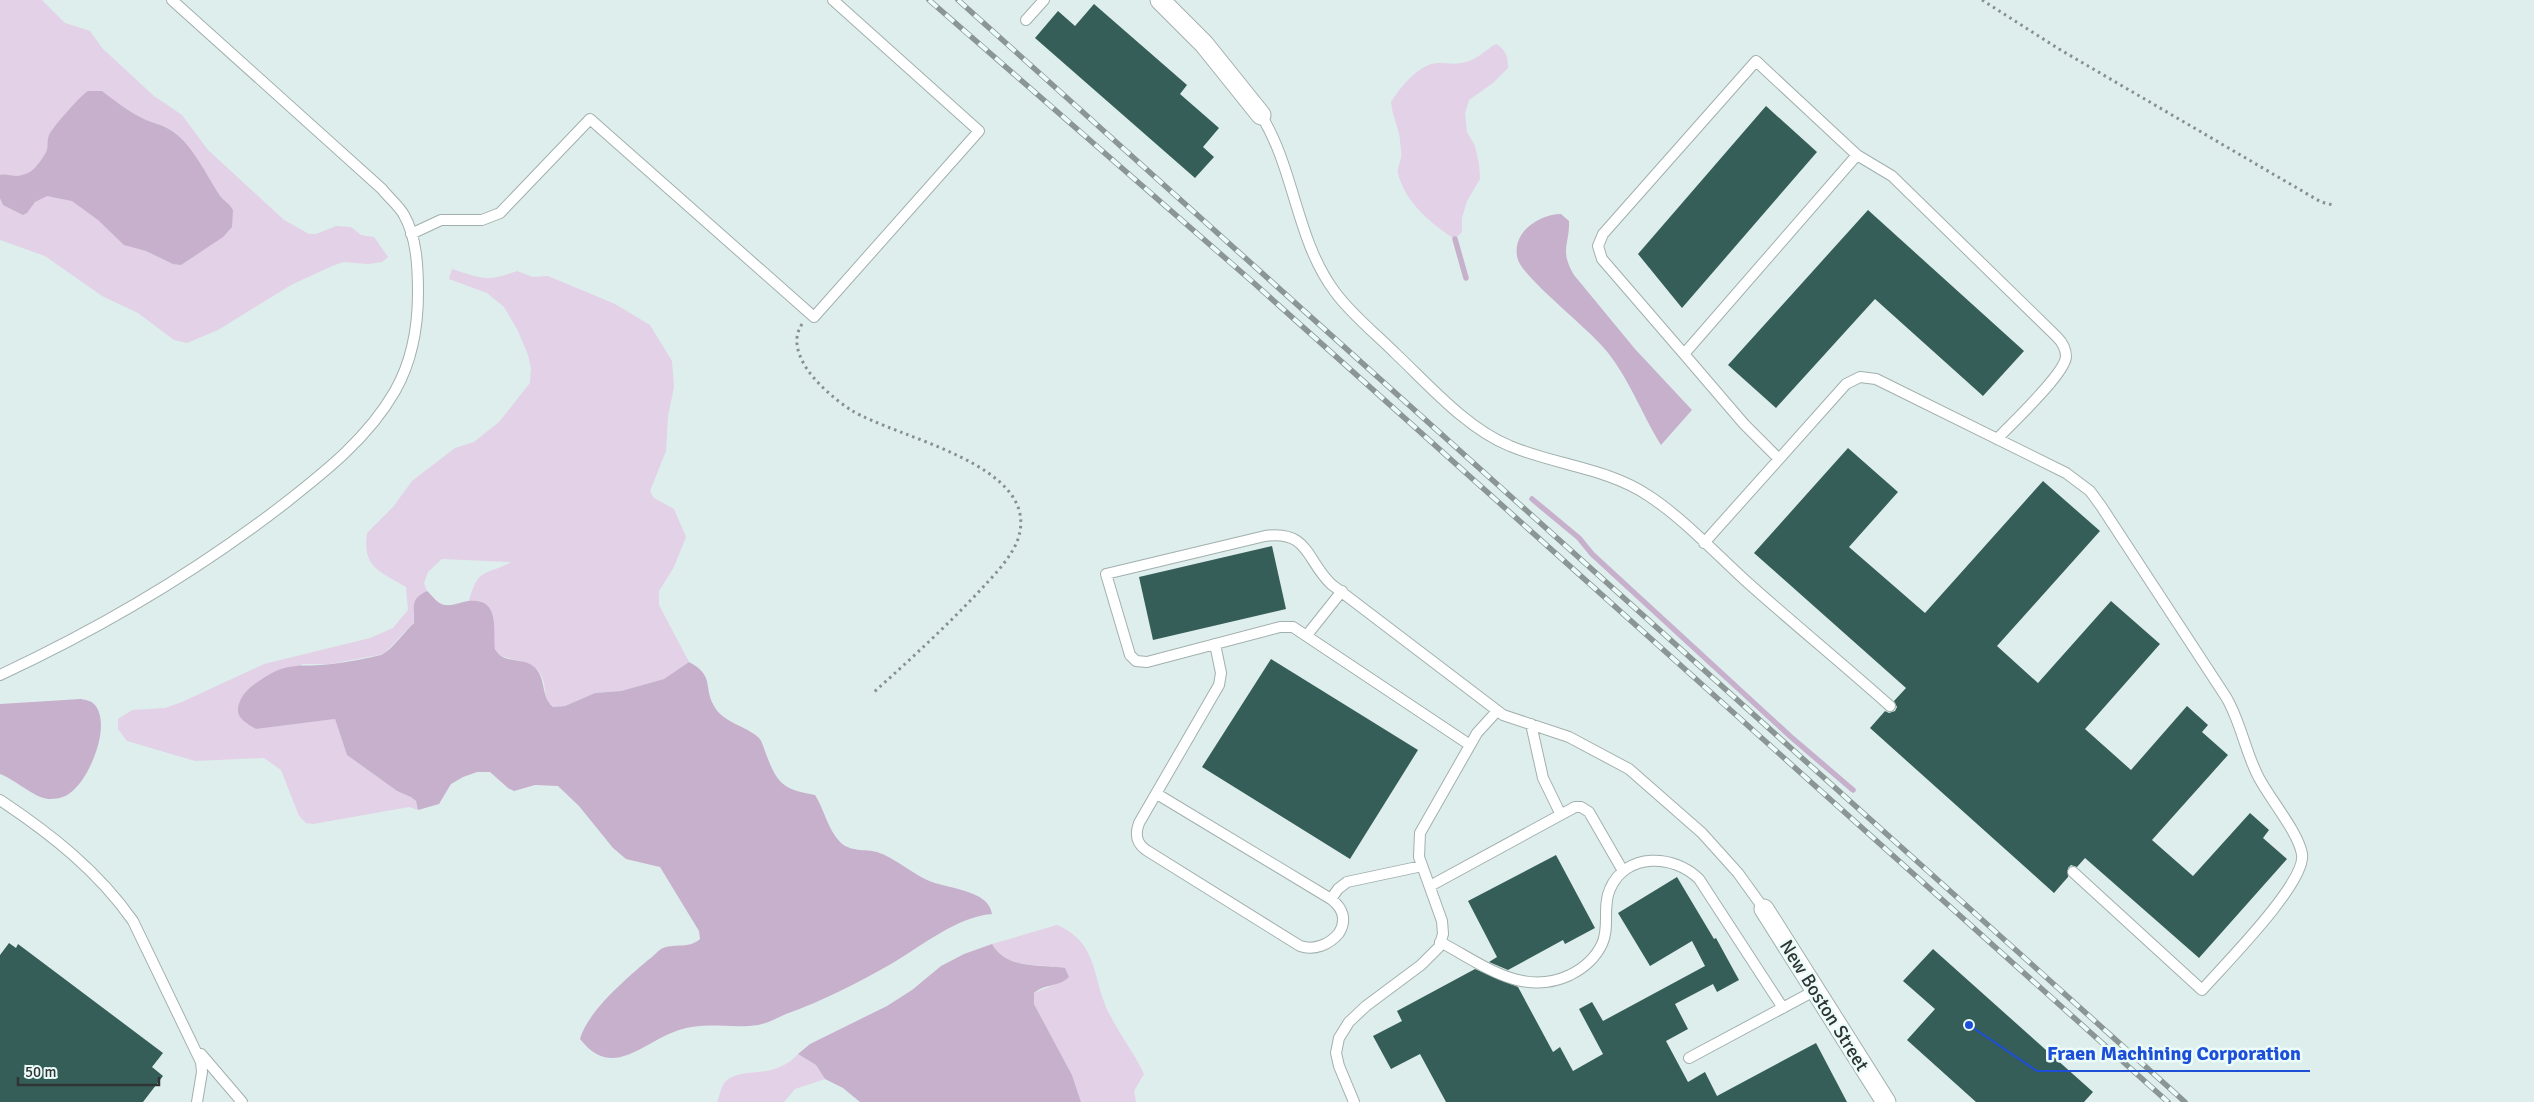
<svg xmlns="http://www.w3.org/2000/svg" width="2534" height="1102" viewBox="0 0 2534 1102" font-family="Signika,sans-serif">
<rect width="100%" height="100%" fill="#deeeec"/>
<!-- green -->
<path fill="#e2d1e7" d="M0,0H42L65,23L90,31L102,48L154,96L182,115L208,150L284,220L309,234H316L336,226L351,227L361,235L374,237L388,257L382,262L368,264L344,262L332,266L291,285L218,330L187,343L174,340L138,313L102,296L45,256L0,240Z
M1496,44C1506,50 1508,56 1508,68L1493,83L1469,100L1465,114L1467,132L1475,146L1479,164L1480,179L1467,201L1462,218V232L1455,239C1432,225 1404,201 1398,173C1397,168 1400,163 1401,158C1402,152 1400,145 1400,139C1398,126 1392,115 1391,102C1401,87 1418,64 1438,63C1448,63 1456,65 1466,62C1478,59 1485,50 1496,44Z
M452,269C483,279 486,282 517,271L533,277L548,276L615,304L650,325L672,361L674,387L668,416L666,451L650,491L654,498L674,509L686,537L674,567L659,591V605L689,662L664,679L621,691L595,693L565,706L553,707C543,698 547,689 542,677C536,661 511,661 497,654L481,601H469C478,566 487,576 511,562L442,559L428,572L424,583L427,591C410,600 415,605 414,622L384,654L330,664H302L256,729L335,719L347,755L397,791L411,797L416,801L418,810L409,807L313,824L306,823L299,816L281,770L264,758L195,761L127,741L118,729V719L132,710L165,708L182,702L264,664L370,638L393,628L408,610L406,587C380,571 362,568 367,533L393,507L412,481L455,448L474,442L499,422L530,383L531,368L528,355L518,331L504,307L487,293L449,279Z
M1057,925C1101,944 1091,981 1111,1017C1121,1037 1135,1054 1144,1074L1134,1091L1136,1102H1081L1072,1075L1034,1004V993L1054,985L1053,966C1030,965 1005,966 992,944Z
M798,1054L816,1065L825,1079L795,1089L784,1102H717C720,1096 721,1085 726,1081C742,1066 774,1081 798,1054Z"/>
<!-- water -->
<path fill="#c7b0cc" d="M88,91H102C114,100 126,110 140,117C150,123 162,124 172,131C192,144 207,176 220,196C224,201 230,204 233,210L232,227L223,237L181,265L173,264L146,251L124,245L98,220L72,201L47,196L35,202L27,213L23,215L3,205L0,198V175C10,173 14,180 30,172C35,169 45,156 47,150C48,145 47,140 49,135C52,128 81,95 88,91Z
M1561,214L1569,221C1570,244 1559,250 1574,275L1635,349L1692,410L1661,445C1641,413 1628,375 1603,347C1586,327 1524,278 1518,260C1510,234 1538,214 1561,214Z
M427,591C433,596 437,604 445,605C453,606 461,602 468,601C500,597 493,628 495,649C502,663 518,658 530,664C548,674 539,695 553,707L565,706L595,693L621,691L664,679L689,662C715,676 703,686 714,706C722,722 746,726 758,737C762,740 764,749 766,754C778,785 783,789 815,795C824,809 828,830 840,842C850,852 865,849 877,852C895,858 910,872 927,880C945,889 989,889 992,914C956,917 922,946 891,964C858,983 822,1001 786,1014C777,1018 768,1023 758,1025C731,1029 706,1021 679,1030C642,1042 613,1081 580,1039C587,1012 627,978 648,960C653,957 658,950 663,948C676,943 689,949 700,939L699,931L660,867L626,859L613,848L579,806L558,786L535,785L514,791L508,788L490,772H477L463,777L451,784L439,804L418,810L416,801L411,797L397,791L347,755L335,719L256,729C246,723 234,717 239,704C242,694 250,687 259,681C289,660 299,668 332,664C348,662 365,659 381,655C390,652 406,630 414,623C415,605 409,600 427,591Z
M81,699C86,700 92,701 95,705C112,726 89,780 70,793C64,798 56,799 48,799C35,798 14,779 0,774V704Z
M992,944C1007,970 1040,964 1065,968L1069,977C1059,987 1044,984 1034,993V1004L1072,1075L1081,1102H860L843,1088L825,1079L816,1065L798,1054L810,1044L887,1006L912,990L941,966L964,954Z"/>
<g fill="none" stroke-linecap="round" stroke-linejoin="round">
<!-- stream -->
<path stroke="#c7b0cc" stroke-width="5.5" d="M1455,239L1466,278
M1532,499L1579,538L1592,554L1791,737L1853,790"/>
</g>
<!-- building -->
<path fill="#365e59" d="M1094,4L1187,85L1180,94L1219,128L1203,147L1214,157L1195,178L1035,38L1058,11L1075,26Z
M1766,106L1817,152L1682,308L1638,254Z
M1868,210L2024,351L1983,396L1875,299L1776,408L1728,365Z
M1848,448L1898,492L1849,547L1925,613L2043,481L2100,531L1997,646L2038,683L2111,601L2160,644L2085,729L2131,770L2187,706L2208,725L2202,732L2228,755L2152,840L2193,876L2250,813L2269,830L2263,838L2287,859L2199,958L2085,858L2077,867L2071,865L2068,868V877L2054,893L1870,728L1885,711L1889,713L1895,711L1897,707L1894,701L1906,688L1754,553Z
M1272,546L1286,609L1153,640L1139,577Z
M1271,659L1418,750L1350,859L1202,767Z
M1556,855L1595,928L1565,944L1563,940L1508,970L1489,962L1497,957L1468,901Z
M1677,877L1714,939L1716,938L1739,980L1717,992L1713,984L1675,1004L1688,1029L1666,1041L1688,1082L1705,1072L1717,1096L1816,1043L1847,1102H1446L1420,1054L1391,1069L1373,1036L1402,1021L1397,1011L1475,969L1518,987L1553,1052L1560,1047L1573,1071L1603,1054L1579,1009L1592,1002L1603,1021L1705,966L1692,941L1650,966L1618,913Z
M9,943L16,948L18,944L163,1053L152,1067L163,1076L143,1102H0V955Z
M1933,949L2093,1092L2084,1102H1976L1907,1040L1935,1009L1903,981Z"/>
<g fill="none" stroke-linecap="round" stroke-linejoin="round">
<defs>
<path id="service" d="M1026,20L1044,0
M1261,115C1295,170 1296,240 1335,292C1352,315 1375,333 1395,353C1428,384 1467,429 1510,446C1555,465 1608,468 1649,496C1684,519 1716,554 1747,582C1794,624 1843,664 1890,706
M411,234L441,220H482L500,213L590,119L814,317L979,131L833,0
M1684,354L1602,259L1598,246L1603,234L1756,61L1857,155
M1779,459L1744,424L1684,354L1857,155L1892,176L2057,337C2062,342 2066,349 2066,357C2064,375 2011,424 1997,439
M1704,543L1846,384L1860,377L1876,379L2066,473L2090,491L2101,506L2226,697C2241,722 2245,752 2259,778C2270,799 2298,832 2302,854C2307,882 2223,966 2202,990L2073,872
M1307,635L1342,591
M0,675C101,628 196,572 284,504C326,471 368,438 395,391C412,361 418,326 418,293C418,268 417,238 404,215C399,206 389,198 382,189L172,0
M1531,724L1543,778L1560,813
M1470,745L1293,627H1280L1147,662L1136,661L1130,655L1106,574L1265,536C1309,530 1306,560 1331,584L1503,715L1569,737L1629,769L1702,833L1738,873L1764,909
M1157,794L1331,899C1343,908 1347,920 1339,933C1330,944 1315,951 1300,946L1146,850C1136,843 1135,834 1139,823L1219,685L1221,673L1215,644
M0,800C51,834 98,871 133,921L201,1062L202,1072L197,1102
M1430,886L1575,807H1581L1589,812L1623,871
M1331,899L1338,889L1347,882L1422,866
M1440,942C1481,963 1521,998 1570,975C1584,968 1595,959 1602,944C1610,928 1602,906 1610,889C1626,852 1674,854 1699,879L1783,1008
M201,1054L242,1102
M1689,1058L1816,990
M1354,1102L1339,1066L1336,1053L1339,1038L1349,1022L1366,1006L1421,965L1439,947L1443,934L1442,921L1419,857L1420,833L1477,733L1497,711"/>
<path id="minor" d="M1160,0L1204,44L1261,115
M1764,909L1886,1102"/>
</defs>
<!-- service casing -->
<use href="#service" stroke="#a1b0ad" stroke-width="12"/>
<!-- minor casing -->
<use href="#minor" stroke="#a1b0ad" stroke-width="21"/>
<!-- path -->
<path stroke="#86918f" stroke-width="3" stroke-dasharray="2.5 4" stroke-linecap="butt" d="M1982,0L2059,49L2321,202L2333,205
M802,324C793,338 797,352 805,366C816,383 834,399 851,410C895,438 1043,464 1018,539C1012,556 997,572 985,585C950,623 912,658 874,692"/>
<!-- service -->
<use href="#service" stroke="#fff" stroke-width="10"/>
<!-- minor -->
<use href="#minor" stroke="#fff" stroke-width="19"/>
<defs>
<path id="rail" d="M929,0L1255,284L2168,1102
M958,0L2185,1102"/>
</defs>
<!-- rail casing -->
<use href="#rail" stroke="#8a9594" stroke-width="5.5"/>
<!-- rail -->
<use href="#rail" stroke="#ecfcf9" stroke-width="4" stroke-dasharray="11" stroke-linecap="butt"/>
</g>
<g text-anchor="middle" stroke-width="5" stroke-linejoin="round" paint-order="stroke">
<!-- street labels -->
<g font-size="19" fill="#2f3534" stroke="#ecfcf9">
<text transform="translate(1825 1005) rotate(58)" y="7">New Boston Street</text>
</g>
</g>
<!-- callouts -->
<path fill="none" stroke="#1d4ed8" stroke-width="2" d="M1969 1025L2037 1071H2310"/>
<circle fill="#1d4ed8" stroke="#ecfcf9" stroke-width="2" cx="1969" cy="1025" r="5"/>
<g font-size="20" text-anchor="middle" font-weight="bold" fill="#1d4ed8" stroke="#ecfcf9" stroke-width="5" stroke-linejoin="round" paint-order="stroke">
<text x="2174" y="1060">Fraen Machining Corporation</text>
</g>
<!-- scale -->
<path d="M18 1077v8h141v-8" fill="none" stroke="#2f3534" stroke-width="2.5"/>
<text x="25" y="1077" font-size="15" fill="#2f3534" stroke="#ecfcf9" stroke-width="4" paint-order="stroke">50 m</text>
</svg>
